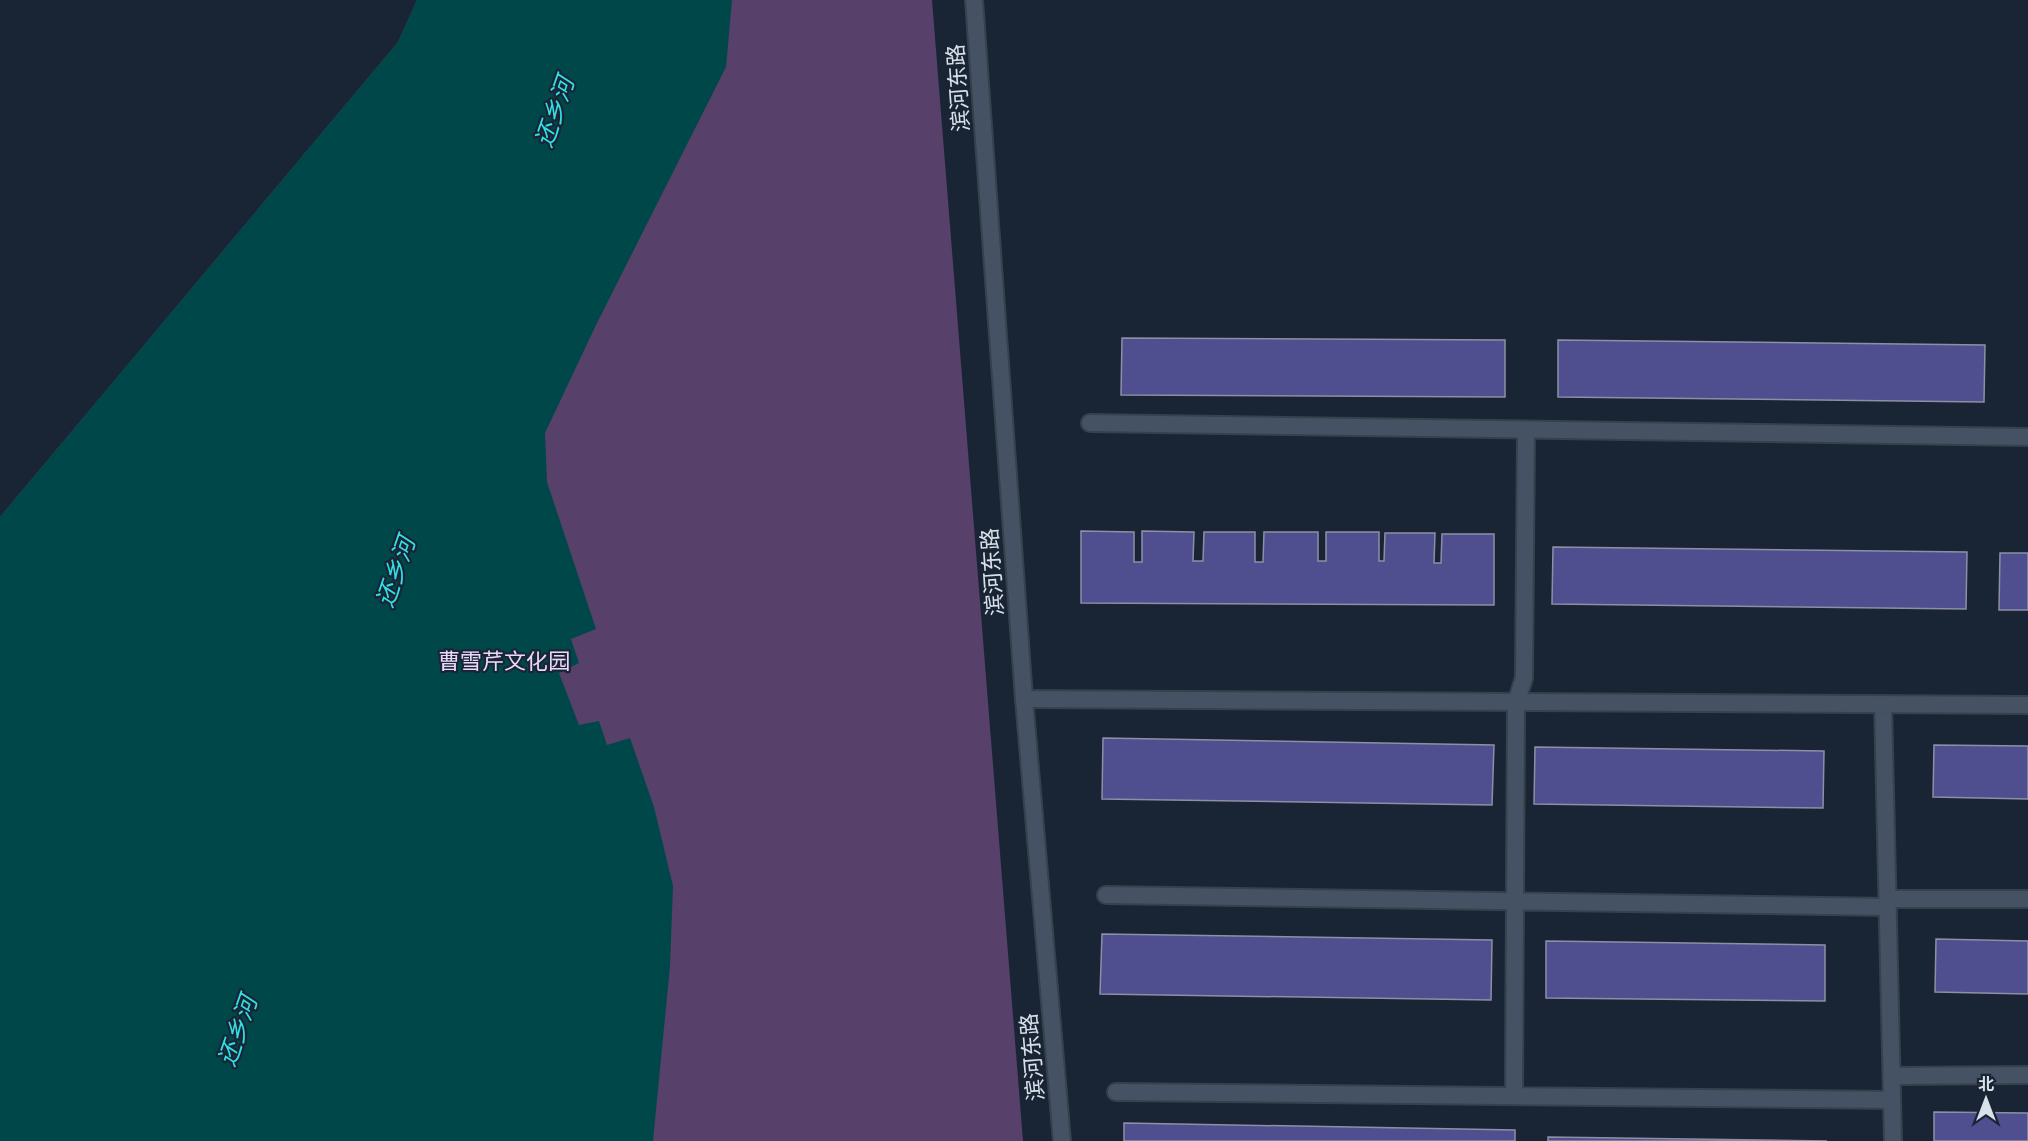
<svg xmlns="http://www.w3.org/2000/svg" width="2028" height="1141" viewBox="0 0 2028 1141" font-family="'Alegreya Sans','Noto Sans SC',sans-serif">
<rect width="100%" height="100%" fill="#192534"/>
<!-- green -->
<path fill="#574069" d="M417,0H932L1023,1141H0V517L398,42Z"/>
<!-- water -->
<path fill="#00474a" d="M417,0H732L726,67L596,325L545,433L547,482L596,629L571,639L579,663L559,673L579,725L599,721L607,745L630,738L654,807L673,886L670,966L653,1141H0V517L398,42Z"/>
<!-- building -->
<path fill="#4f4e8e" stroke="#8e8fa6" stroke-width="1.5" d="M1122,338L1505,340V397L1121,395Z
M1558,340L1985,345L1984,402L1558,397Z
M1081,531L1134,532V562H1142V531L1194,532L1193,561H1203L1204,532H1255V562H1263L1264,532H1318V561H1326V532H1379V561H1384L1385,533H1435L1434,563H1441L1442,534H1494V605L1081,603Z
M1553,547L1967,552L1966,609L1552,604Z
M2000,553H2028V610H1999Z
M1103,738L1494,745L1492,805L1102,799Z
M1934,745L2028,746V799L1933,797Z
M1535,747L1824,751L1823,808L1534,804Z
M1102,934L1492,940L1491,1000L1100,994Z
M1936,939L2028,941V994L1935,992Z
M1546,941L1825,945V1001L1546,998Z
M1934,1112L2028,1113V1141H1934Z
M1124,1123L1515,1130V1141H1124Z
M1548,1137L1827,1141H1548Z"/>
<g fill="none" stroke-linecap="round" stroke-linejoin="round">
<defs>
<path id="service" d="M1090,423L2028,437
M1106,895L1888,907
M1888,899H2028
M1892,1076L2028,1075
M1116,1092L1892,1100
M1514,1095L1516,703L1524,678L1526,431"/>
<path id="minor" d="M1024,699L2028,705
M1883,704L1893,1141"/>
<path id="tertiary" d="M974,0L1024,699L1062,1141"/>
</defs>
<!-- service casing -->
<use href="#service" stroke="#37404d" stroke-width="20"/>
<!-- minor casing -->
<use href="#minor" stroke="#37404d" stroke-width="20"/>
<!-- tertiary casing -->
<use href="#tertiary" stroke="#37404d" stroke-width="20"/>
<!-- service -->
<use href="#service" stroke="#455263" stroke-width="16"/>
<!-- minor -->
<use href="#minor" stroke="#455263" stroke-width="16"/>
<!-- tertiary -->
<use href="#tertiary" stroke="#455263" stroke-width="16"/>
</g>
<g text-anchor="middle" stroke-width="4.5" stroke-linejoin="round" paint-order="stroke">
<!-- street labels -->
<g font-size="22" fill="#d8e0ea" stroke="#192534">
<text transform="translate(958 88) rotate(-94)" y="8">滨河东路</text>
<text transform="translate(992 572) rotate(-94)" y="8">滨河东路</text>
<text transform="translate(1032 1057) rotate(-95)" y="8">滨河东路</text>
</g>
<!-- park labels -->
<g font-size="22" fill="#ebd7fc" stroke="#192534">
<text x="504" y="669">曹雪芹文化园</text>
</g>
<!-- water labels -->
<g font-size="24" font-style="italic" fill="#31e0e7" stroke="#192534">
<text transform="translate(555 112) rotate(-71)" y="8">还乡河</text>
<text transform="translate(396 572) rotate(-71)" y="8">还乡河</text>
<text transform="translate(238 1031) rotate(-71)" y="8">还乡河</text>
</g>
</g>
<!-- north arrow -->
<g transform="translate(1986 1099)" stroke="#192534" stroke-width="4.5" paint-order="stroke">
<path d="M0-4.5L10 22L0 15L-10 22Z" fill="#d8e0ea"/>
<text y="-9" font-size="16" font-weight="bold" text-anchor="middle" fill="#d8e0ea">北</text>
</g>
</svg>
